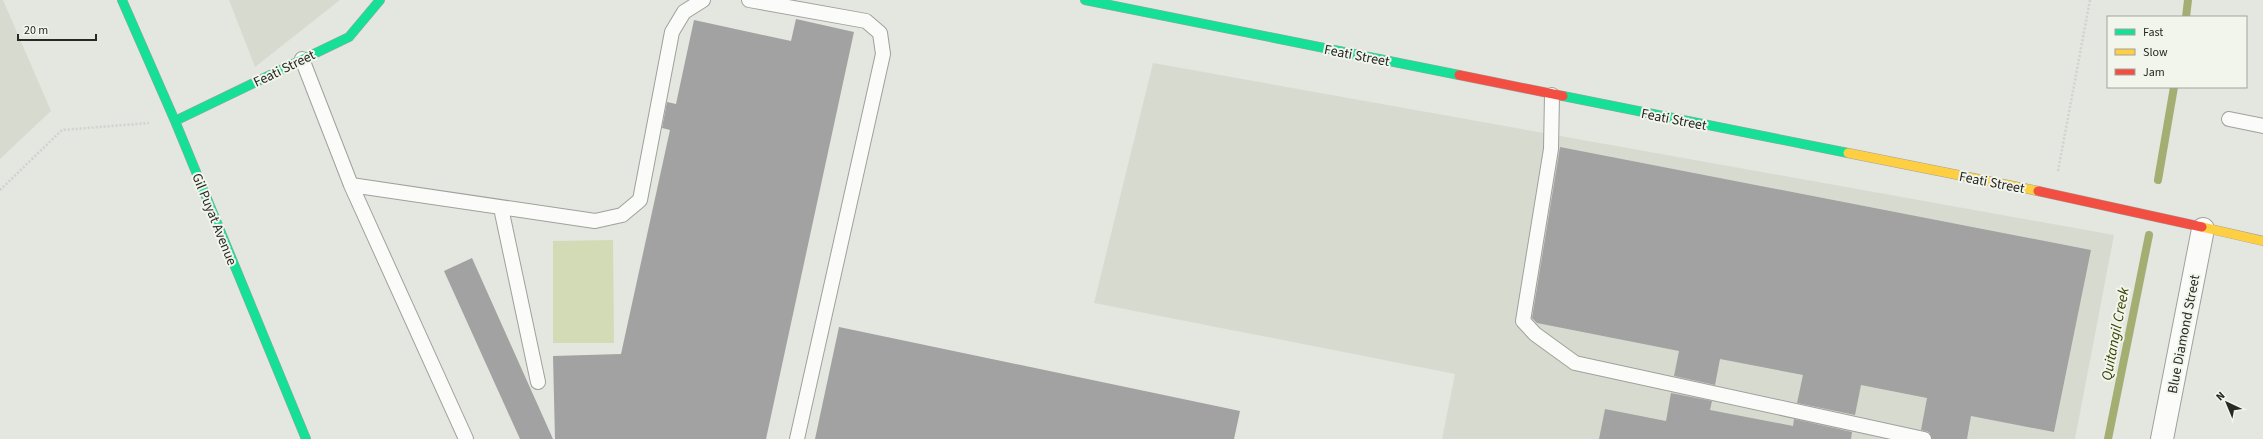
<svg xmlns="http://www.w3.org/2000/svg" width="2263" height="439" viewBox="0 0 2263 439" font-family="'Source Sans 3',sans-serif">
<rect width="100%" height="100%" fill="#e4e6e0"/>
<!-- built -->
<path fill="#d7dbcf" d="M0,0H3L51,111L0,159Z
M229,0H340L255,67Z
M1153,63L2114,235L2075,439H1442L1455,374L1094,303Z"/>
<!-- green -->
<path fill="#d3dbb6" d="M613,240L614,343H553V241Z"/>
<g fill="none" stroke-linecap="round" stroke-linejoin="round">
<!-- stream -->
<path stroke="#a4ae72" stroke-width="8" d="M2186,17L2188,0
M2158,180L2174,87
M2108,439L2149,235"/>
</g>
<!-- building -->
<path fill="#a1a2a1" d="M796,19L854,32L766,439H555L553,356L621,354L670,130L662,128L667,102L676,104L694,20L791,41Z
M1560,147L2091,250L2054,432L1971,416L1967,439H1932L1929,432L1921,430L1927,398L1861,385L1855,415L1797,403L1803,375L1720,359L1715,385L1674,376L1679,351L1537,323L1532,318Z
M472,258L553,439H520L444,271Z
M839,327L1240,411L1234,439H815Z
M1671,393L1712,401L1710,410L1793,426L1794,419L1852,432L1851,439H1599L1605,409L1666,421Z"/>
<g fill="none" stroke-linecap="round" stroke-linejoin="round">
<defs>
<path id="lane" d="M749,0L866,21L880,33L883,54L797,439
M302,59L351,185L466,439
M1552,95L1551,149L1523,321L1535,334L1575,363L1924,439
M2229,119L2263,126
M351,185L595,221L622,215L640,200L672,32L684,12L703,0
M501,208L538,382"/>
<path id="street" d="M2162,439L2203,229"/>
<path id="fast" d="M122,0L175,121L306,439
M1085,0L1459,75
M1563,96L1848,153
M175,121L349,37L380,0"/>
<path id="slow" d="M1848,153L2038,191
M2202,227L2263,241"/>
<path id="jam" d="M1459,75L1563,96
M2038,191L2202,227"/>
</defs>
<!-- lane casing -->
<use href="#lane" stroke="#9fa19c" stroke-width="16"/>
<!-- street casing -->
<use href="#street" stroke="#9fa19c" stroke-width="24"/>
<!-- fast casing -->
<use href="#fast" stroke="#9fa19c" stroke-width="10"/>
<!-- slow casing -->
<use href="#slow" stroke="#9fa19c" stroke-width="10"/>
<!-- jam casing -->
<use href="#jam" stroke="#9fa19c" stroke-width="10"/>
<!-- path -->
<path stroke="#d2d2d1" stroke-width="2.5" stroke-dasharray="2 2" stroke-linecap="butt" d="M2058,171L2090,0
M0,190L62,130L149,123"/>
<!-- lane -->
<use href="#lane" stroke="#fbfbfa" stroke-width="14"/>
<!-- street -->
<use href="#street" stroke="#fbfbfa" stroke-width="22"/>
<!-- fast -->
<use href="#fast" stroke="#16e098" stroke-width="9"/>
<!-- slow -->
<use href="#slow" stroke="#ffcf43" stroke-width="9"/>
<!-- jam -->
<use href="#jam" stroke="#f24e42" stroke-width="9"/>
</g>
<g text-anchor="middle" stroke-width="4" stroke-linejoin="round" paint-order="stroke">
<!-- street labels -->
<g font-size="14" fill="#282925" stroke="#f2f5eb">
<text transform="translate(1357 55) rotate(11)" y="5">Feati Street</text>
<text transform="translate(284 68) rotate(-26)" y="5">Feati Street</text>
<text transform="translate(1674 119) rotate(11)" y="5">Feati Street</text>
<text transform="translate(1992 182) rotate(11)" y="5">Feati Street</text>
<text transform="translate(215 219) rotate(68)" y="5">Gil Puyat Avenue</text>
<text transform="translate(2183 334) rotate(-79)" y="5">Blue Diamond Street</text>
</g>
<!-- water labels -->
<g font-size="15" font-style="italic" fill="#384000" stroke="#f2f5eb">
<text transform="translate(2115 334) rotate(-79)" y="5">Quitangil Creek</text>
</g>
</g>
<!-- legend -->
<rect x="2107" y="16" width="140" height="72" fill="#f2f5eb" stroke="#a1a39c"/>
<rect x="2115" y="29" width="20" height="6" fill="#16e098" stroke="#a1a39c"/>
<text x="2143" y="36" font-size="12" fill="#282925">Fast</text>
<rect x="2115" y="49" width="20" height="6" fill="#ffcf43" stroke="#a1a39c"/>
<text x="2143" y="56" font-size="12" fill="#282925">Slow</text>
<rect x="2115" y="69" width="20" height="6" fill="#f24e42" stroke="#a1a39c"/>
<text x="2143" y="76" font-size="12" fill="#282925">Jam</text>
<!-- north arrow -->
<g transform="translate(2227 403) rotate(316)" stroke="#f2f5eb" stroke-width="3" paint-order="stroke">
<path d="M0-3L7 15L0 10L-7 15Z" fill="#282925"/>
<text y="-6" font-size="11" font-weight="bold" text-anchor="middle" fill="#282925">N</text>
</g>
<!-- scale -->
<path d="M18 34v6h78v-6" fill="none" stroke="#282925" stroke-width="2"/>
<text x="24" y="34" font-size="12" fill="#282925" stroke="#f2f5eb" stroke-width="3" paint-order="stroke">20 m</text>
</svg>
